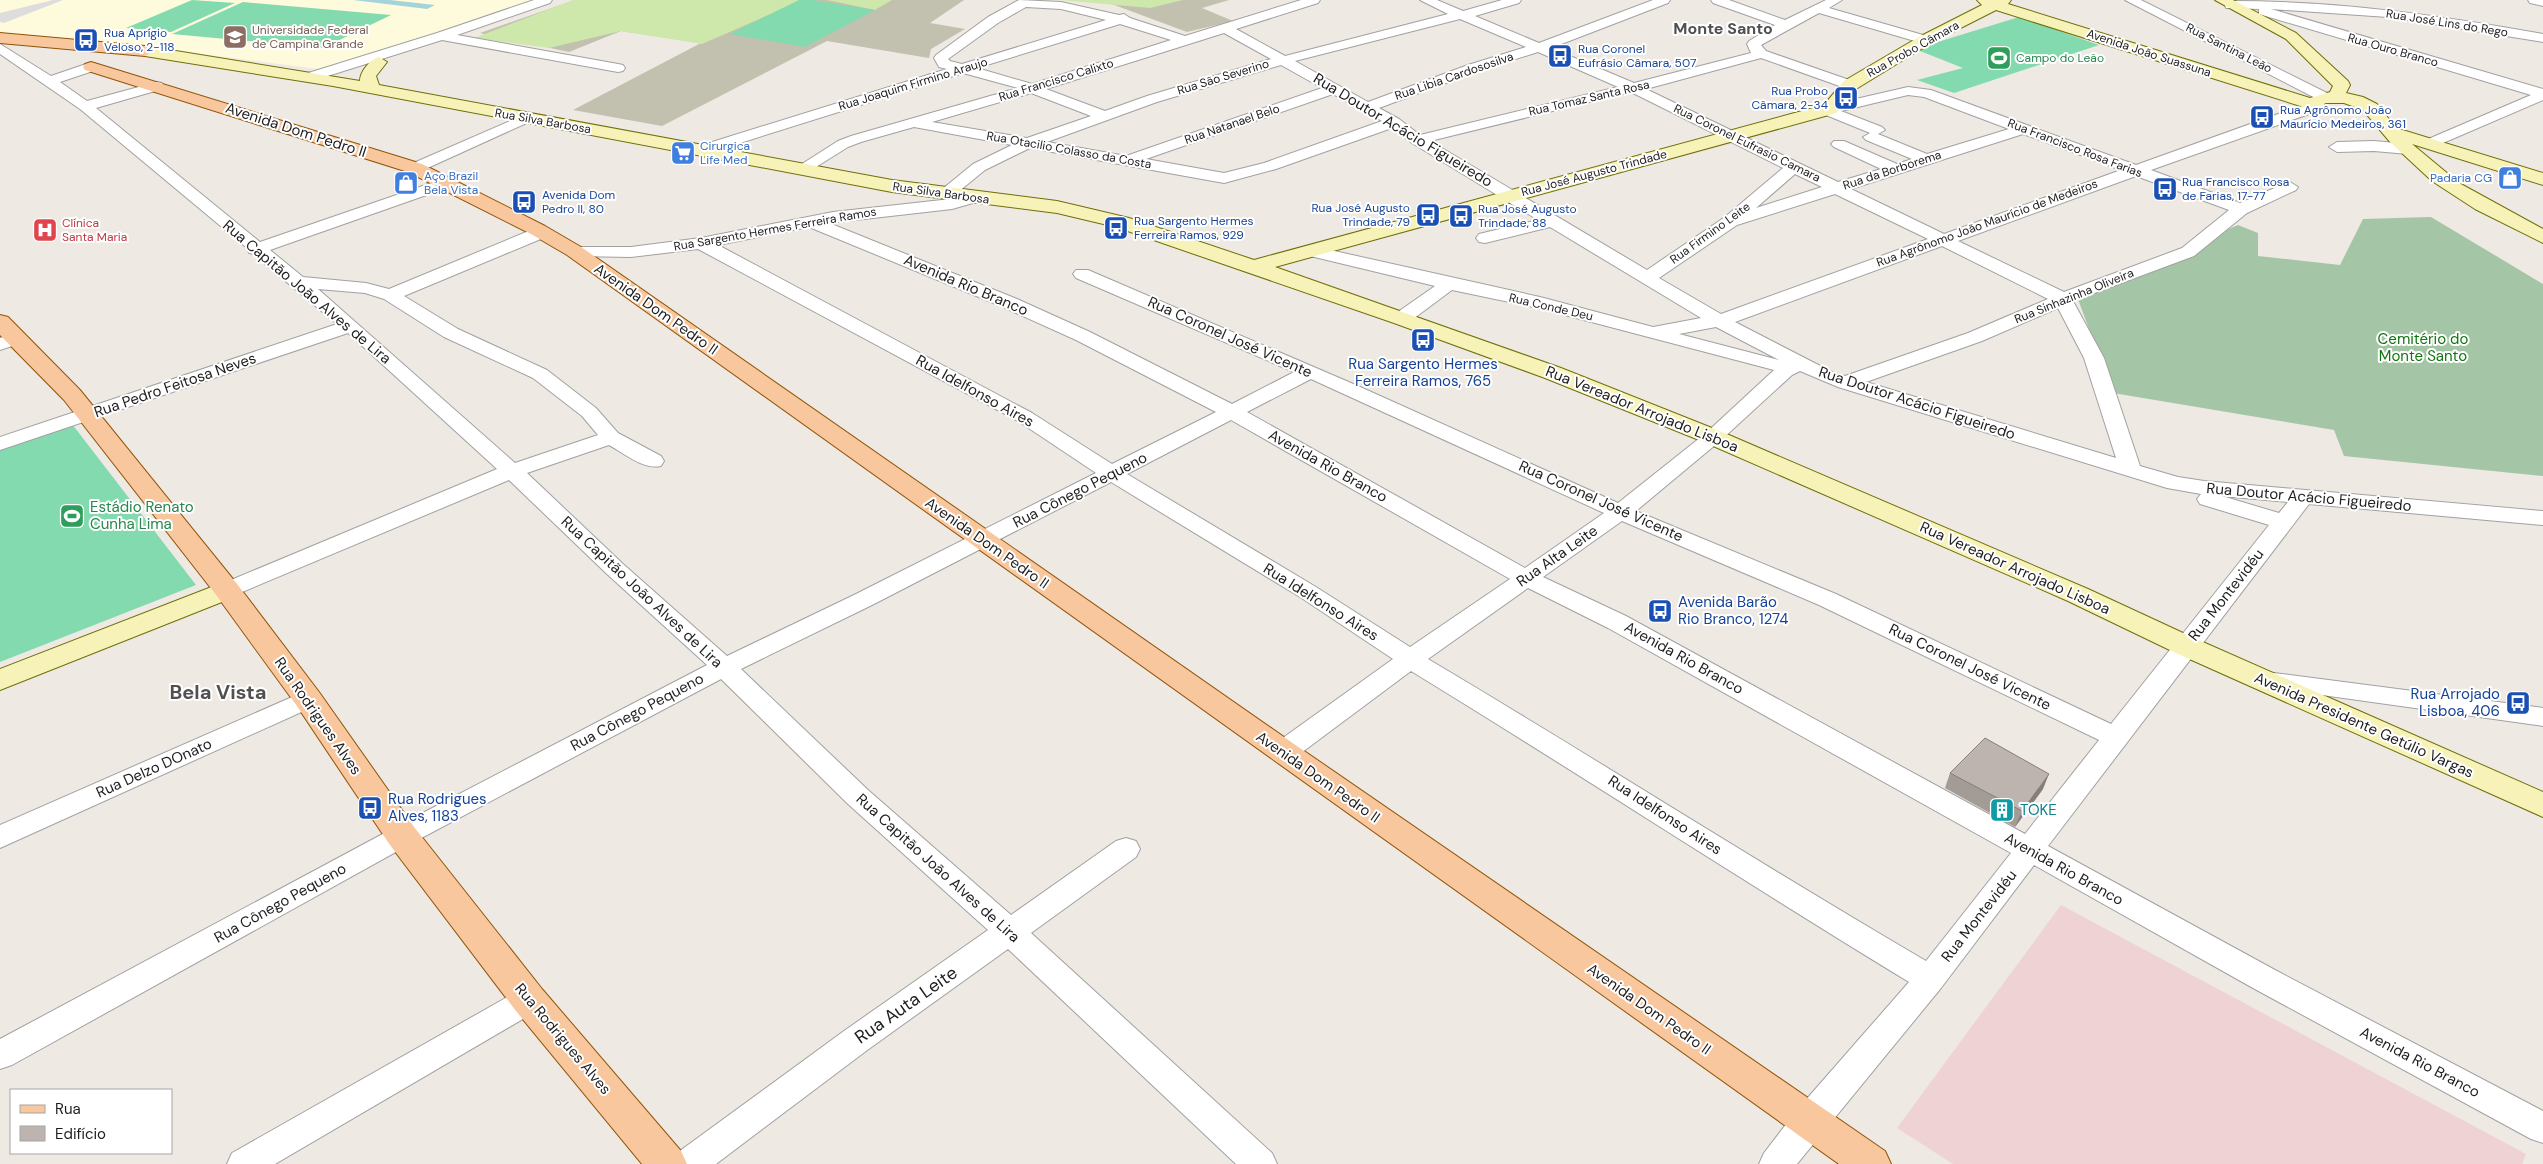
<svg xmlns="http://www.w3.org/2000/svg" width="2543" height="1164" viewBox="0 0 2543 1164" font-family="'DM Sans',sans-serif">
<rect width="100%" height="100%" fill="#eee9e3"/>
<!-- commercial -->
<path fill="#eed2d4" d="M2061,905L2526,1154L2522,1164H1953L1897,1128Z"/>
<!-- education -->
<path fill="#fefadc" d="M0,0H534L459,27L333,68L318,69L154,48L0,34Z"/>
<!-- construction -->
<path fill="#c2c0af" d="M575,0H964L930,23L965,29L931,49L929,58L827,41L662,126L573,110L701,43L621,31L569,52L480,33Z
M1101,0H1229L1202,8L1233,21L1187,32Z"/>
<!-- grass -->
<path fill="#cee7aa" d="M573,0H803L702,44L621,31L549,48L474,38Z
M827,0H892L875,10Z
M1060,0H1183L1150,8Z"/>
<!-- cemetery -->
<path fill="#a5c6a6" d="M2431,217L2543,284V476L2344,456L2334,430L2113,393L2076,294L2238,225L2258,233V256L2340,265L2363,219Z"/>
<!-- pitch -->
<path fill="#83daaf" d="M192,0L235,3L171,32L126,28Z
M799,0H812L875,10L805,47L730,34Z
M243,2L391,15L323,48L172,34Z
M2019,17L2099,45L1954,93L1917,80L1963,68L1915,49Z
M72,424L196,585L0,662V448Z"/>
<!-- parking -->
<path fill="#ddd" d="M53,0H63L4,23L0,22V13Z"/>
<!-- water -->
<path fill="#a4d4da" d="M353,0H390L435,5L427,9Z"/>
<g fill="none" stroke-linecap="round" stroke-linejoin="round">
<defs>
<path id="street" d="M534,0H552L550,3L457,35L618,64L623,65L625,68L623,71L618,72L442,40L315,80H305L303,77L305,74L437,33Z
M1019,0L1061,2L1119,15L1124,14L1130,18L1185,36L1301,0H1320L1318,3L1236,29L1285,56L1448,14L1420,0H1437L1463,11L1502,0H1521L1519,3L1475,16L1539,43L1653,0H1670L1668,3L1551,48L1634,83L1751,53L1747,44L1749,41L1775,25L1713,3L1711,0H1729L1785,20L1826,0H1842L1829,8L1930,37L1932,40L1925,44L1819,13L1761,45L1766,51L1855,82L1857,85L1855,88H1845L1761,58L1646,89L1838,182L1881,169L1834,147L1831,144L1834,141H1844L1897,164L1912,159L1866,140L1863,137L1870,133L1821,113L1819,110L1821,107L1908,87L1931,90L2136,165L2292,109L2318,102L2323,103L2325,106L2323,109L2151,170L2240,203L2284,184L2290,182L2298,187L2296,190L2247,213L2194,256L2073,301L2104,358L2140,466L2178,477L2204,481L2543,511V525L2309,504L2048,846L2275,970L2543,1111V1143L2531,1139L2253,988L2034,865L1941,988L1797,1164H1759L1764,1153L1797,1110L1909,982C1741,880 1578,773 1411,671L1293,759L1283,761L1273,759L1270,752L1273,745L1393,659L1300,597L1111,482L872,605L741,669L868,790L1011,915L1116,841L1126,838L1136,841L1140,849L1136,857L1031,933L1272,1153L1277,1164H1236L1008,949L866,1051L716,1164H672L677,1153L844,1031L988,930L848,804L721,679L412,843L12,1065L0,1069V1039L392,829L707,665L607,574L509,480L235,595L227,597L219,595L215,590L219,585L497,469L348,333L0,450V437L337,324L253,254L249,253L247,248L80,109L0,54V44L51,76L86,64H96L98,67L96,70L60,82L87,101L157,82L162,83L164,86L162,89L96,108L260,242L440,180L446,178L454,183L452,186L270,250L303,277L366,283L389,289L536,228H548L551,232L548,236L404,296L458,329L547,370L596,408L618,433L661,456L664,461L661,466C643,470 624,453 609,445L527,473L623,564L727,656L854,595L1096,473L1018,421L698,249L631,257L574,256L568,255L565,251L568,247H631L701,238L833,212L951,199L974,193L980,195L982,198L980,201L952,209L829,223L1017,299L1090,332L1232,404L1294,372L1076,278L1073,274L1076,270H1088L1358,386L1618,503L1706,433L1774,370L1538,308L1452,290L1409,322H1395L1393,318L1395,314L1435,286L1306,255L1303,251L1306,247L1312,246L1540,297L1653,327L1701,318L1550,227L1485,243L1479,242L1476,238L1479,234L1538,220L1412,143L1392,128L1276,169L1224,183L1030,148L985,170L952,197L946,199L938,194L940,191L973,164L1012,145L914,127L861,142L848,147L808,172H796L794,169L838,141L851,136L1018,88L963,73L708,153H696L694,150L696,147L947,69L939,67L934,58L936,55L988,17ZM1026,7L1061,9L1106,20L962,64L950,61L948,59L998,23ZM1460,19L1526,47L1468,65L1368,102L1295,61ZM1120,24L1171,40L1032,84L977,68ZM1224,33L1271,59L1147,96L1105,111L1046,89ZM1538,52L1618,87L1420,135L1399,119L1379,108L1478,71ZM1281,65L1322,88L1126,156L1047,142L1157,102ZM1631,92L1783,168L1725,217L1647,270L1430,141ZM1031,93L1091,116L1027,138L932,122ZM1333,94L1382,121L1264,163L1224,173L1146,159ZM1908,95L1924,97L2009,129L1927,154L1878,134L1885,130L1882,127L1841,111ZM2023,134L2121,170L1944,234L1851,189ZM1795,174L1822,187L1756,208ZM2136,176L2229,210L2182,248L2064,292L1958,241ZM1835,194L1928,239L1721,314L1659,278L1737,225ZM809,227L1003,307L1076,340L1216,412L1112,464L1032,413L718,245ZM1942,246L2048,299L1968,333L1845,376L1834,373L1735,322ZM318,289L365,293L384,299L444,337L533,378L582,416L598,435L515,463ZM2058,308L2084,358L2116,458L1866,382L1982,341ZM1716,327L1779,360L1679,334ZM1800,371L1838,387L2167,488L2201,494L2197,499L2200,504L2269,525L2111,724L1836,594L1636,511L1720,441L1792,375ZM1311,379L1604,513L1525,568L1247,412ZM1231,420L1510,579L1410,647L1316,587L1127,474ZM2222,496L2288,502L2279,513ZM1622,521L1819,605L2099,740L2025,834L1626,616L1543,577ZM1528,588L1608,628L2011,853L1926,961C1758,863 1595,758 1428,659Z
M2125,0H2141L2331,95L2333,98L2326,102L2321,101Z
M2528,0H2543V6L2530,3Z
M2231,1C2336,1 2439,15 2543,34V42L2388,17L2271,9L2543,89V100L2436,146H2426L2423,143L2426,140L2531,95L2259,14V9L2226,8L2225,5Z
M526,114L533,118L531,121L421,171L415,173L407,168L409,165Z
M2374,141L2408,144L2416,149L2408,154L2374,151L2337,152L2329,147L2337,142Z
M17,332L24,334L27,338L24,342L0,350V338Z
M2266,672L2543,708V726L2257,686L2253,680L2257,674Z
M308,690L317,693L321,699L317,705L0,848V825Z
M529,987L540,991L545,1000L540,1009L275,1164H227L232,1153L518,991Z"/>
<path id="secondary" d="M1977,0H2011L2008,4L2310,98L2330,92L2333,86L2286,39L2215,0H2233L2296,33L2348,81L2350,85L2346,93L2363,97L2377,104L2396,128L2543,173V185L2412,144L2459,183L2543,229V243L2475,209L2432,181L2390,142L2363,110L2344,103H2325L2322,109H2310L1996,10L1931,43L1856,89L1836,113L1275,267L1561,368L1722,432L2088,589L2196,639L2543,792V817L2176,653L2068,601L1704,442L1545,378L1394,323L1116,227L1057,213L892,192L333,86L145,56L137,51L145,46L360,81C360,72 370,59 379,57L387,62L376,76L379,85L892,180L1057,201L1129,218L1254,260L1824,105L1844,81L1919,37L1982,5Z
M227,581L237,584L241,590L237,596L0,690V669Z"/>
<path id="primary" d="M0,33L145,46L153,51L145,56L0,43Z
M91,62L422,164L545,226L581,247L1294,744L1885,1151L1891,1164H1839L567,255L531,234L408,172L85,70L83,67L85,64Z
M0,315L8,317L80,390L237,584L319,692L414,827L542,989L681,1151L687,1164H642L516,1011L390,845L297,706L217,596L64,400L0,335Z"/>
</defs>
<!-- street casing -->
<use href="#street" stroke="#a1a1a1" stroke-width="2"/>
<!-- secondary casing -->
<use href="#secondary" stroke="#6f6f09" stroke-width="2"/>
<!-- primary casing -->
<use href="#primary" stroke="#905305" stroke-width="2"/>
<!-- street -->
<use href="#street" fill="#fff" fill-rule="evenodd"/>
<!-- secondary -->
<use href="#secondary" fill="#f7f3b8" fill-rule="evenodd"/>
<!-- primary -->
<use href="#primary" fill="#f8c79d" fill-rule="evenodd"/>
</g>
<!-- wall -->
<path fill="#a39b96" d="M1950,773L2043,789L2015,827L1945,788Z"/>
<!-- shaded-wall -->
<path fill="#857e7a" d="M2049,774L2043,789L2015,827L2022,811Z"/>
<!-- building -->
<path fill="#beb4af" stroke="#857e7a" d="M1985,738L2049,774L2022,811L1950,773Z"/>
<!-- icons -->
<defs>
<symbol id="university-square" viewBox="-11 -11 22 22"><rect x="-9" y="-9" width="18" height="18" rx="4" fill="#8d6e63" stroke="#fff"/><path d="M0-5L7-2L0 1L-7-2ZM-4 1L0 2.5L4 1V4Q0 6-4 4Z" fill="#fff"/></symbol>
<symbol id="bus-square" viewBox="-11 -11 22 22"><rect x="-9" y="-9" width="18" height="18" rx="4" fill="#1a4fb4" stroke="#fff"/><path d="M-5-6H5V4H4V6H2V4H-2V6H-4V4H-5ZM-3.5-4V0h7V-4ZM-3.5 1.2v1.5H-2V1.2ZM2 1.2v1.5H3.5V1.2Z" fill="#fff"/></symbol>
<symbol id="stadium-square" viewBox="-11 -11 22 22"><rect x="-9" y="-9" width="18" height="18" rx="4" fill="#2e9e5b" stroke="#fff"/><path d="M0-5a6.5 5 0 1 0 0 10a6.5 5 0 1 0 0-10ZM-3.5-1.8h7v3.6h-7Z" fill="#fff"/></symbol>
<symbol id="supermarket-square" viewBox="-11 -11 22 22"><rect x="-9" y="-9" width="18" height="18" rx="4" fill="#3f7fe0" stroke="#fff"/><path d="M-6-5.5h2.5l.6 2H6L4.5 2H-2.5L-4.4-4H-6ZM-1.5 3.2a1.3 1.3 0 1 0 .1 0ZM3 3.2a1.3 1.3 0 1 0 .1 0Z" fill="#fff"/></symbol>
<symbol id="shop-square" viewBox="-11 -11 22 22"><rect x="-9" y="-9" width="18" height="18" rx="4" fill="#3f7fe0" stroke="#fff"/><path d="M-5-2.5h2.3a2.7 3.5 0 0 1 5.4 0H5L5.5 6h-11ZM-1.5-2.5h3a1.5 2.3 0 0 0-3 0Z" fill="#fff"/></symbol>
<symbol id="hospital-square" viewBox="-11 -11 22 22"><rect x="-9" y="-9" width="18" height="18" rx="4" fill="#e0444e" stroke="#fff"/><path d="M-5-5h3v3.5h4V-5h3V5h-3V1.5h-4V5h-3Z" fill="#fff"/></symbol>
<symbol id="building-square" viewBox="-11 -11 22 22"><rect x="-9" y="-9" width="18" height="18" rx="4" fill="#0f9aa8" stroke="#fff"/><path d="M-4-6H4V6H1V3H-1V6H-4ZM-2.5-4.3h1.7v1.8h-1.7ZM.8-4.3h1.7v1.8H.8ZM-2.5-1h1.7V.8h-1.7ZM.8-1h1.7V.8H.8Z" fill="#fff"/></symbol>
</defs>
<g fill-rule="evenodd">
<use href="#university-square" x="221" y="23" width="28" height="28"/>
<use href="#bus-square" x="72" y="26" width="28" height="28"/>
<use href="#bus-square" x="1546" y="42" width="28" height="28"/>
<use href="#stadium-square" x="1985" y="44" width="28" height="28"/>
<use href="#bus-square" x="1832" y="84" width="28" height="28"/>
<use href="#bus-square" x="2248" y="103" width="28" height="28"/>
<use href="#supermarket-square" x="669" y="139" width="28" height="28"/>
<use href="#shop-square" x="2496" y="164" width="28" height="28"/>
<use href="#shop-square" x="392" y="169" width="28" height="28"/>
<use href="#bus-square" x="2151" y="175" width="28" height="28"/>
<use href="#bus-square" x="510" y="188" width="28" height="28"/>
<use href="#bus-square" x="1414" y="201" width="28" height="28"/>
<use href="#bus-square" x="1447" y="202" width="28" height="28"/>
<use href="#bus-square" x="1102" y="214" width="28" height="28"/>
<use href="#hospital-square" x="31" y="216" width="28" height="28"/>
<use href="#bus-square" x="1409" y="326" width="28" height="28"/>
<use href="#stadium-square" x="58" y="502" width="28" height="28"/>
<use href="#bus-square" x="1646" y="597" width="28" height="28"/>
<use href="#bus-square" x="2504" y="689" width="28" height="28"/>
<use href="#bus-square" x="356" y="794" width="28" height="28"/>
<use href="#building-square" x="1988" y="796" width="28" height="28"/>
</g>
<g text-anchor="middle" stroke-width="4" stroke-linejoin="round" paint-order="stroke">
<!-- far-street labels -->
<g font-size="12" fill="#1d1d1d" stroke="#fff">
<text transform="translate(2447 23) rotate(9)" y="4">Rua José Lins do Rego</text>
<text transform="translate(2229 48) rotate(27)" y="4">Rua Santina Leão</text>
<text transform="translate(1913 49) rotate(-29)" y="4">Rua Probo Câmara</text>
<text transform="translate(2393 50) rotate(16)" y="4">Rua Ouro Branco</text>
<text transform="translate(2149 53) rotate(18)" y="4">Avenida João Suassuna</text>
<text transform="translate(1454 76) rotate(-19)" y="4">Rua Libia Cardososilva</text>
<text transform="translate(1223 77) rotate(-17)" y="4">Rua São Severino</text>
<text transform="translate(1056 80) rotate(-17)" y="4">Rua Francisco Calixto</text>
<text transform="translate(913 84) rotate(-17)" y="4">Rua Joaquim Firmino Araujo</text>
<text transform="translate(1589 98) rotate(-13)" y="4">Rua Tomaz Santa Rosa</text>
<text transform="translate(543 121) rotate(10)" y="4">Rua Silva Barbosa</text>
<text transform="translate(1232 124) rotate(-19)" y="4">Rua Natanael Belo</text>
<text transform="translate(1747 143) rotate(26)" y="4">Rua Coronel Eufrasio Camara</text>
<text transform="translate(2075 148) rotate(21)" y="4">Rua Francisco Rosa Farias</text>
<text transform="translate(1069 150) rotate(10)" y="4">Rua Otacilio Colasso da Costa</text>
<text transform="translate(1892 170) rotate(-18)" y="4">Rua da Borborema</text>
<text transform="translate(1594 173) rotate(-15)" y="4">Rua José Augusto Trindade</text>
<text transform="translate(941 193) rotate(8)" y="4">Rua Silva Barbosa</text>
<text transform="translate(1987 223) rotate(-20)" y="4">Rua Agrônomo João Maurício de Medeiros</text>
<text transform="translate(775 229) rotate(-10)" y="4">Rua Sargento Hermes Ferreira Ramos</text>
<text transform="translate(1710 233) rotate(-36)" y="4">Rua Firmino Leite</text>
<text transform="translate(2074 296) rotate(-22)" y="4">Rua Sinhazinha Oliveira</text>
<text transform="translate(1551 307) rotate(13)" y="4">Rua Conde Deu</text>
</g>
<!-- far-education labels -->
<g font-size="12" fill="#785e54" stroke="#fff" text-anchor="start">
<text x="252" y="34">Universidade Federal<tspan x="252" dy="14">de Campina Grande</tspan></text>
</g>
<!-- far-transit labels -->
<g font-size="12" fill="#164399" stroke="#fff" text-anchor="start">
<text x="104" y="37">Rua Aprígio<tspan x="104" dy="14">Veloso, 2-118</tspan></text>
<text x="1578" y="53">Rua Coronel<tspan x="1578" dy="14">Eufrásio Câmara, 507</tspan></text>
<text x="1828" y="95" text-anchor="end">Rua Probo<tspan x="1828" dy="14">Câmara, 2-34</tspan></text>
<text x="2280" y="114">Rua Agrônomo João<tspan x="2280" dy="14">Maurício Medeiros, 361</tspan></text>
<text x="2182" y="186">Rua Francisco Rosa<tspan x="2182" dy="14">de Farias, 17-77</tspan></text>
<text x="542" y="199">Avenida Dom<tspan x="542" dy="14">Pedro II, 80</tspan></text>
<text x="1410" y="212" text-anchor="end">Rua José Augusto<tspan x="1410" dy="14">Trindade, 79</tspan></text>
<text x="1478" y="213">Rua José Augusto<tspan x="1478" dy="14">Trindade, 88</tspan></text>
<text x="1134" y="225">Rua Sargento Hermes<tspan x="1134" dy="14">Ferreira Ramos, 929</tspan></text>
</g>
<!-- far-leisure labels -->
<g font-size="12" fill="#27864d" stroke="#fff" text-anchor="start">
<text x="2016" y="62">Campo do Leão</text>
</g>
<!-- far-shop labels -->
<g font-size="12" fill="#366cbe" stroke="#fff" text-anchor="start">
<text x="700" y="150">Cirurgica<tspan x="700" dy="14">Life Med</tspan></text>
<text x="424" y="180">Aço Brazil<tspan x="424" dy="14">Bela Vista</tspan></text>
<text x="2492" y="182" text-anchor="end">Padaria CG</text>
</g>
<!-- far-health labels -->
<g font-size="12" fill="#be3a42" stroke="#fff" text-anchor="start">
<text x="62" y="227">Clínica<tspan x="62" dy="14">Santa Maria</tspan></text>
</g>
<!-- street labels -->
<g font-size="15" fill="#1d1d1d" stroke="#fff">
<text transform="translate(296 130) rotate(18)" y="5">Avenida Dom Pedro II</text>
<text transform="translate(1403 130) rotate(31)" y="5">Rua Doutor Acácio Figueiredo</text>
<text transform="translate(966 285) rotate(23)" y="5">Avenida Rio Branco</text>
<text transform="translate(307 292) rotate(40)" y="5">Rua Capitão João Alves de Lira</text>
<text transform="translate(656 309) rotate(35)" y="5">Avenida Dom Pedro II</text>
<text transform="translate(1230 337) rotate(24)" y="5">Rua Coronel José Vicente</text>
<text transform="translate(175 385) rotate(-19)" y="5">Rua Pedro Feitosa Neves</text>
<text transform="translate(975 391) rotate(29)" y="5">Rua Idelfonso Aires</text>
<text transform="translate(1917 403) rotate(18)" y="5">Rua Doutor Acácio Figueiredo</text>
<text transform="translate(1642 409) rotate(22)" y="5">Rua Vereador Arrojado Lisboa</text>
<text transform="translate(1328 466) rotate(29)" y="5">Avenida Rio Branco</text>
<text transform="translate(1080 490) rotate(-27)" y="5">Rua Cônego Pequeno</text>
<text transform="translate(2309 497) rotate(5)" y="5">Rua Doutor Acácio Figueiredo</text>
<text transform="translate(1601 501) rotate(24)" y="5">Rua Coronel José Vicente</text>
<text transform="translate(987 543) rotate(35)" y="5">Avenida Dom Pedro II</text>
<text transform="translate(1557 556) rotate(-35)" y="5">Rua Alta Leite</text>
<text transform="translate(2015 568) rotate(24)" y="5">Rua Vereador Arrojado Lisboa</text>
<text transform="translate(642 592) rotate(43)" y="5">Rua Capitão João Alves de Lira</text>
<text transform="translate(2226 595) rotate(-52)" y="5">Rua Montevidéu</text>
<text transform="translate(1321 602) rotate(32)" y="5">Rua Idelfonso Aires</text>
<text transform="translate(1684 658) rotate(29)" y="5">Avenida Rio Branco</text>
<text transform="translate(1970 667) rotate(26)" y="5">Rua Coronel José Vicente</text>
<text transform="translate(637 712) rotate(-28)" y="5">Rua Cônego Pequeno</text>
<text transform="translate(318 716) rotate(55)" y="5">Rua Rodrigues Alves</text>
<text transform="translate(2364 725) rotate(24)" y="5">Avenida Presidente Getúlio Vargas</text>
<text transform="translate(154 768) rotate(-24)" y="5">Rua Delzo DOnato</text>
<text transform="translate(1318 777) rotate(35)" y="5">Avenida Dom Pedro II</text>
<text transform="translate(1665 815) rotate(33)" y="5">Rua Idelfonso Aires</text>
<text transform="translate(938 868) rotate(42)" y="5">Rua Capitão João Alves de Lira</text>
<text transform="translate(2064 869) rotate(29)" y="5">Avenida Rio Branco</text>
<text transform="translate(280 903) rotate(-29)" y="5">Rua Cônego Pequeno</text>
<text transform="translate(1979 916) rotate(-52)" y="5">Rua Montevidéu</text>
<text transform="translate(1649 1009) rotate(35)" y="5">Avenida Dom Pedro II</text>
<text transform="translate(563 1039) rotate(50)" y="5">Rua Rodrigues Alves</text>
<text transform="translate(2420 1062) rotate(28)" y="5">Avenida Rio Branco</text>
</g>
<!-- park labels -->
<g font-size="15" fill="#12760f" stroke="#fff">
<text x="2423" y="344">Cemitério do<tspan x="2423" dy="17">Monte Santo</tspan></text>
</g>
<!-- transit labels -->
<g font-size="15" fill="#164399" stroke="#fff" text-anchor="start">
<text x="1423" y="369" text-anchor="middle">Rua Sargento Hermes<tspan x="1423" dy="17">Ferreira Ramos, 765</tspan></text>
<text x="1678" y="607">Avenida Barão<tspan x="1678" dy="17">Rio Branco, 1274</tspan></text>
<text x="2500" y="699" text-anchor="end">Rua Arrojado<tspan x="2500" dy="17">Lisboa, 406</tspan></text>
<text x="388" y="804">Rua Rodrigues<tspan x="388" dy="17">Alves, 1183</tspan></text>
</g>
<!-- leisure labels -->
<g font-size="15" fill="#27864d" stroke="#fff" text-anchor="start">
<text x="90" y="512">Estádio Renato<tspan x="90" dy="17">Cunha Lima</tspan></text>
</g>
<!-- culture labels -->
<g font-size="15" fill="#0d838f" stroke="#fff" text-anchor="start">
<text x="2020" y="815">TOKE</text>
</g>
<!-- far-district labels -->
<g font-size="16" font-weight="bold" fill="#505050" stroke="#fff">
<text x="1723" y="34">Monte Santo</text>
</g>
<!-- near-street labels -->
<g font-size="18" fill="#1d1d1d" stroke="#fff">
<text transform="translate(906 1005) rotate(-35)" y="6">Rua Auta Leite</text>
</g>
<!-- district labels -->
<g font-size="20" font-weight="bold" fill="#505050" stroke="#fff">
<text x="218" y="699">Bela Vista</text>
</g>
</g>
<!-- legend -->
<rect x="10" y="1089" width="162" height="65" fill="#ffffff" stroke="#a5a5a5"/>
<rect x="20" y="1105" width="25" height="8" fill="#f8c79d" stroke="#a5a5a5"/>
<text x="55" y="1114" font-size="15" fill="#1d1d1d">Rua</text>
<rect x="20" y="1126" width="25" height="15" fill="#beb4af" stroke="#a5a5a5"/>
<text x="55" y="1139" font-size="15" fill="#1d1d1d">Edifício</text>
</svg>
